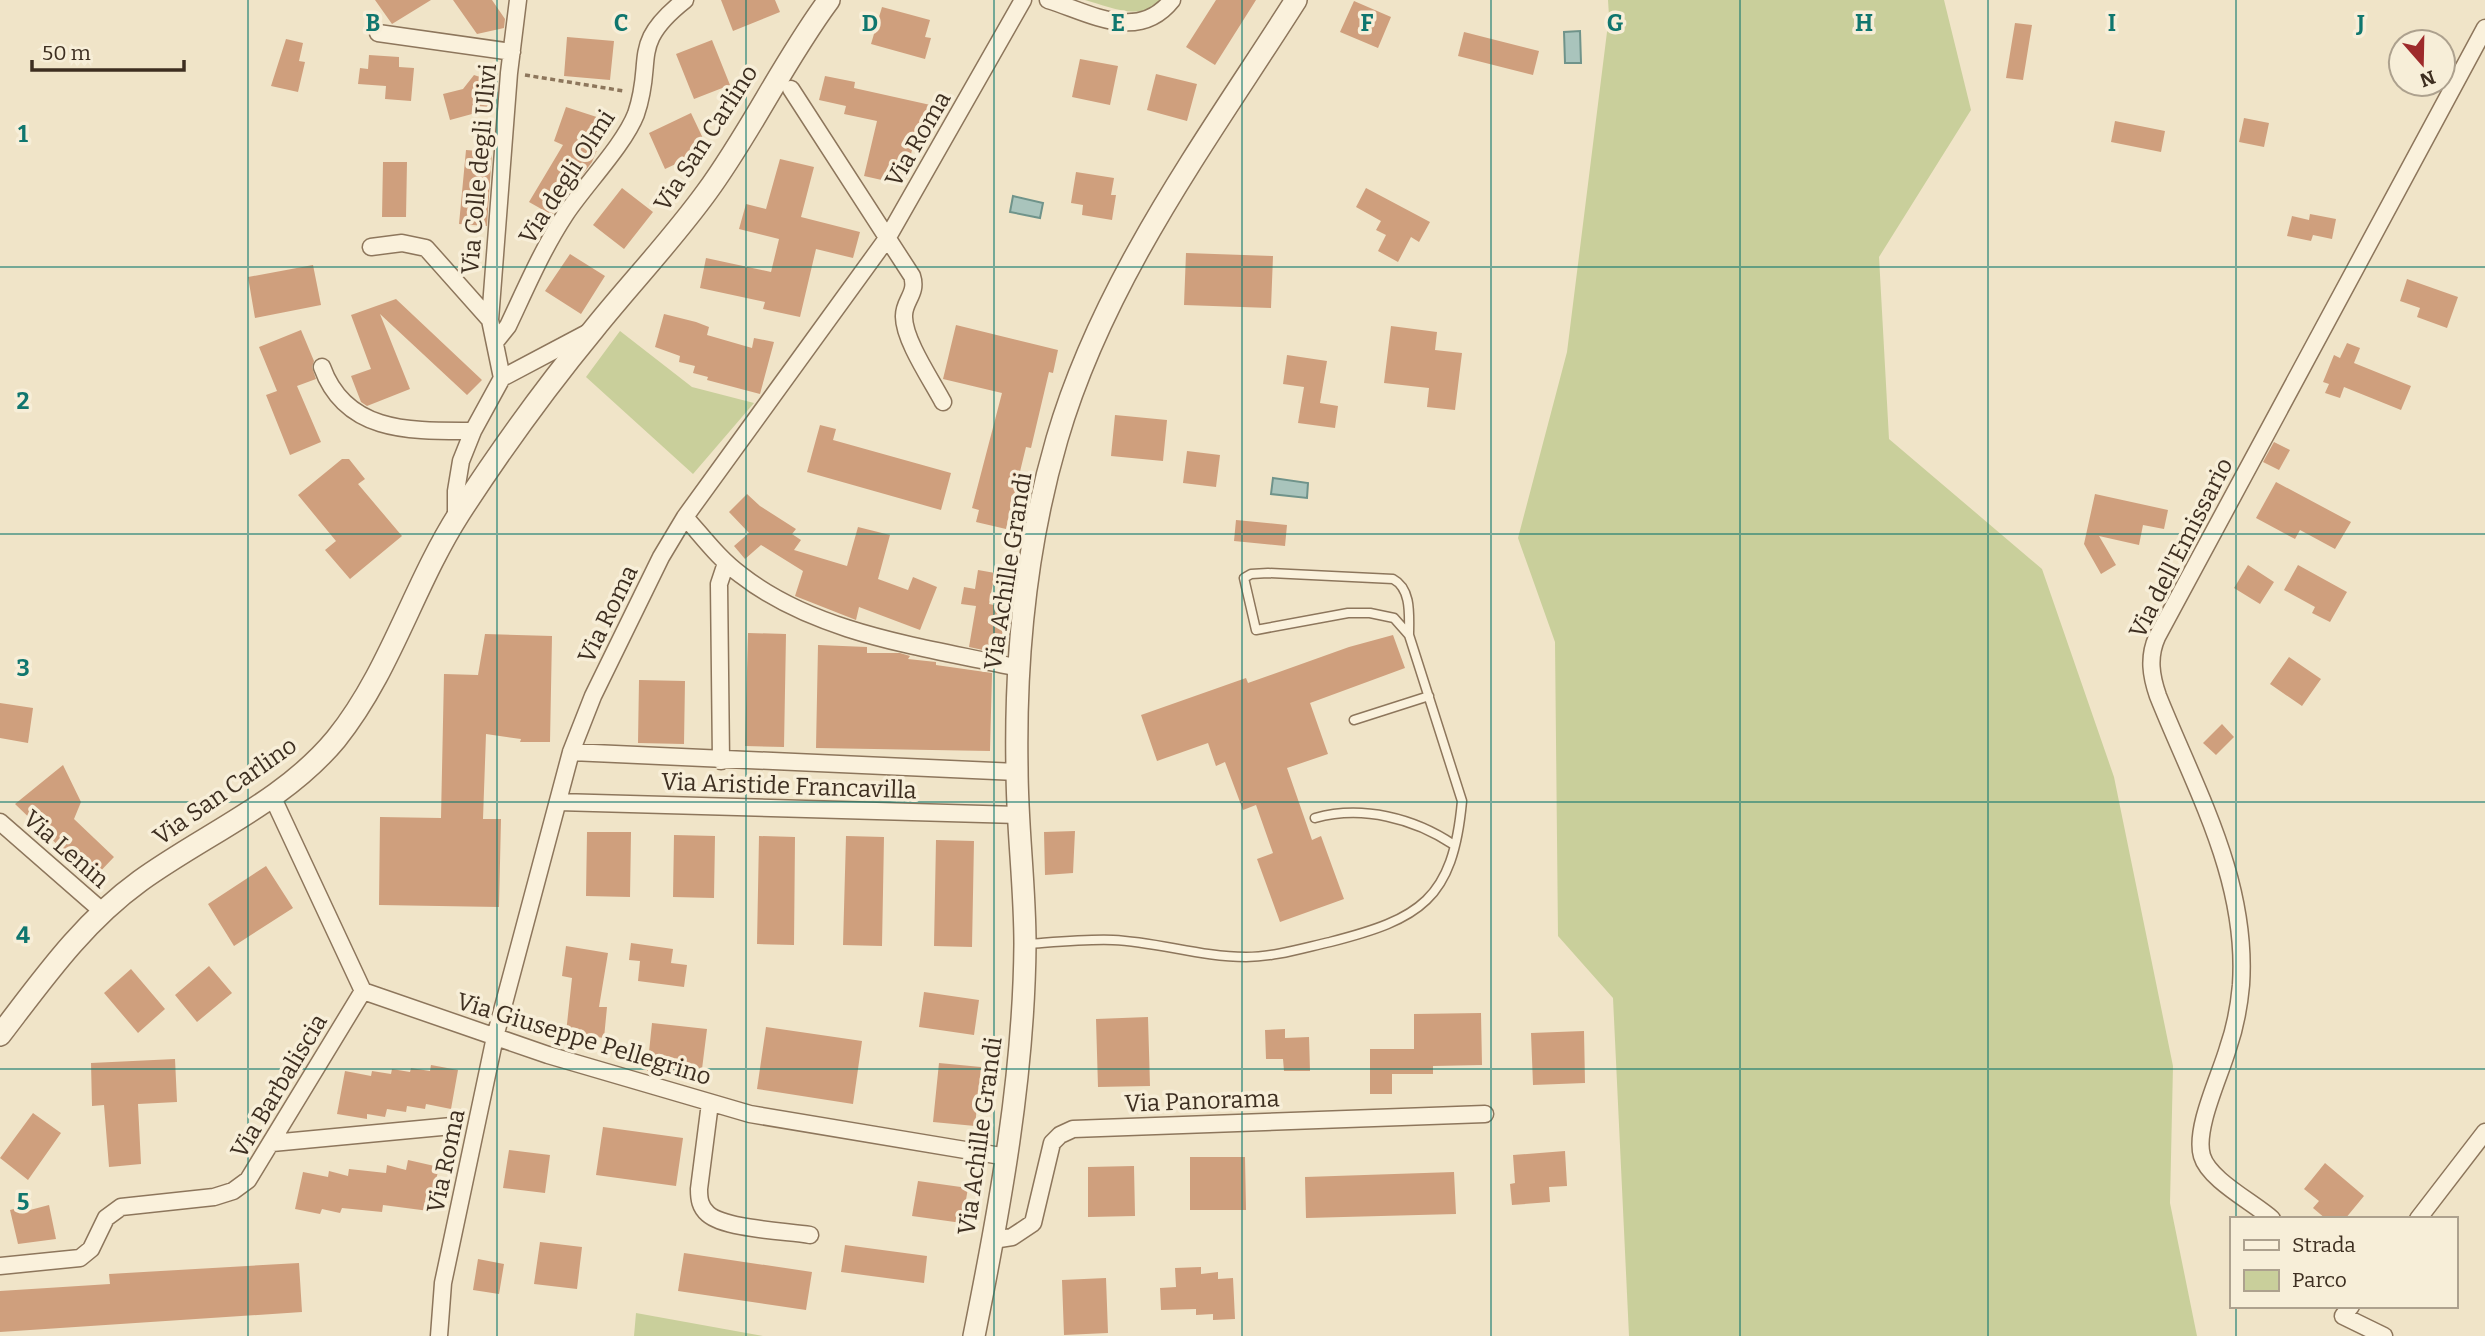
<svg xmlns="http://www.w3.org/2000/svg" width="2485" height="1336" viewBox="0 0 2485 1336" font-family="Bitter,serif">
<rect width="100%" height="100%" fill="#f0e4c8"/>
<!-- green -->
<path fill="#c9cf9b" d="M1085,0H1162C1141,22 1110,7 1085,0Z
M1608,0H1944L1971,110L1879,257L1889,439L2042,569L2114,777L2173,1066L2170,1203L2197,1336H1629L1613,998L1558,936L1555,642L1518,538L1567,352L1609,16Z
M620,331L692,387L754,403L693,474L586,377Z
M636,1313L763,1336H634Z"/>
<!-- water -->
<path fill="#a9c4bc" stroke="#6f938a" stroke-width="2" d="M1580,31L1581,63H1565L1564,32Z
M1013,196L1043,203L1040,218L1010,212Z
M1273,478L1308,483L1307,498L1271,494Z"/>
<!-- building -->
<path fill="#cf9f7d" d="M375,0H431L392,24Z
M453,0H492L505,19L504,28L477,34Z
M721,0H775L780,12L733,31Z
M1216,0H1256L1215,65L1186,47Z
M1354,1L1391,17L1378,48L1340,32Z
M882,7L930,20L925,37L931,38L925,59L871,44Z
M2015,23L2032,25L2023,80L2006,78Z
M1464,32L1539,51L1533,75L1458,56Z
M567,37L614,41L610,80L564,76Z
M286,39L303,43L299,61L305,62L298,92L271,86Z
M712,40L730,85L694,99L676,54Z
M369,55L399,57V67L414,68L411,101L385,99L386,86L358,84L360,68L368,69Z
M1080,59L1118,66L1110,105L1072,97Z
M1156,74L1197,84L1187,121L1147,110Z
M474,75L498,83L497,95L483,111L450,120L443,94L463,89Z
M825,76L855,82L854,88L935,106L929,131L917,128L904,185L864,176L877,121L844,114L846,106L819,100Z
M566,107L609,121L592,162L552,215L529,202L563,145L554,141Z
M691,113L708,149L665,169L649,133Z
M2244,118L2269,123L2264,147L2239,142Z
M2115,121L2165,131L2161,152L2111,142Z
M466,150L492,152L487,226L459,224Z
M780,159L814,167L801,217L860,232L853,258L816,249L800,317L763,309L765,302L700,288L706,258L771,272L779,239L739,229L746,204L766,209Z
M383,162H407L406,217H382Z
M1076,172L1114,178L1111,195H1116L1112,220L1082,215L1083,205L1071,203Z
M622,188L653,212L624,249L593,225Z
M1366,188L1430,222L1419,242L1411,237L1398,262L1378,251L1386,235L1376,230L1381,221L1356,207Z
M2310,214L2336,219L2332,239L2313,235L2311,241L2287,236L2292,216L2309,220Z
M1186,253L1273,256L1271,308L1184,305Z
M570,254L605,276L581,314L545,291Z
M313,265L321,305L255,318L248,277Z
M2407,279L2458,297L2447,328L2417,317L2420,308L2400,301Z
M396,299L482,380L467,395L380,314L410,389L367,406L361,402L351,376L371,369L351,315Z
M664,314L696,322L709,327L707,335L752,348L754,338L774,342L760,394L707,380L708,377L693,373L695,366L679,362L680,356L655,347Z
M956,325L1058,350L1053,373L1049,372L1031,448L1026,447L1006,529L976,522L979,510L972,508L1002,393L943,379Z
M1391,326L1437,332L1435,350L1462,353L1455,410L1427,407L1429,388L1384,383Z
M301,330L314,361L312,367L316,379L297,386L321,442L290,455L266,395L277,391L259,347Z
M2347,343L2360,348L2354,363L2411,386L2401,410L2344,387L2340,398L2325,393L2329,384L2323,382L2334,355L2340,358Z
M1287,355L1327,361L1320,403L1338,406L1335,428L1298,423L1304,387L1283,384Z
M1115,415L1167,420L1163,461L1111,456Z
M820,425L836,429L833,440L951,473L941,510L807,472Z
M2274,442L2290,450L2279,470L2263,462Z
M1187,451L1220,455L1216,487L1183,483Z
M342,459H349L365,479L358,484L402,536L350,579L325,550L336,541L298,495Z
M2276,482L2351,522L2335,549L2300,530L2295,539L2256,518Z
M747,494L760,506L796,529L792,534L801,540L794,550L847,566L858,527L890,535L878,579L908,590L913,577L937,587L920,630L859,607L856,620L795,596L803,571L761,545L745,559L734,546L749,533L729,512Z
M2095,494L2168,510L2164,529L2143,525L2139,545L2099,536L2116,565L2101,574L2084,544Z
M1236,520L1287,525L1285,546L1234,541Z
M2248,565L2274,582L2260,604L2234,588Z
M2298,565L2347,592L2330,622L2312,613L2315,607L2284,590Z
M978,570L995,573L989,604L1009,608L1002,654L969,647L976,606L961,604L964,587L975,589Z
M748,633L786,634L784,747L745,746Z
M485,634L552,636L550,742H520L521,739L486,734L483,819H501L499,907L379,905L380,817L441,818L444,674L478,675Z
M1393,635L1405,668L1310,703L1328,754L1287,768L1312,840L1321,836L1344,899L1280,922L1257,859L1273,853L1256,805L1243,810L1225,762L1216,766L1208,743L1157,761L1141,715L1246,678L1248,683L1349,647Z
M818,645L867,647V653H900L910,656L908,659L936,662V665L992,673L990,751L816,748Z
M2289,657L2321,679L2302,706L2270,684Z
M639,680L685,681L684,744L638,743Z
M0,703L33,708L28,743L0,738Z
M2222,724L2234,737L2216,755L2203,743Z
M63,765L81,802L74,819L114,857L93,879L15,804Z
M1075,831L1073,873L1045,875L1044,832Z
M587,832H631L630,897L586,896Z
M674,835L715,836L714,898L673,897Z
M759,836L795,837L794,945L757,944Z
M846,836L884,837L882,946L843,945Z
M936,840L974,841L972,947L934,946Z
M266,866L293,908L234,946L208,904Z
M631,943L673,949L671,963L687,965L684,987L638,981L640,961L629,960Z
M566,946L608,953L599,1007H607L604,1038L566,1033L572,978L562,976Z
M209,966L232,993L197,1022L175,995Z
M131,969L165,1009L138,1033L104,993Z
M924,992L979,1000L974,1035L919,1027Z
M1481,1013L1482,1065L1433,1066V1074H1392V1094H1370V1049H1414V1014Z
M1148,1017L1150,1086L1098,1087L1096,1019Z
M652,1023L707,1029L701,1077L647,1071Z
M766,1027L862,1041L853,1104L757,1089Z
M1285,1029V1038L1309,1037L1310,1071H1284L1283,1059H1266L1265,1030Z
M1584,1031L1585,1083L1533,1085L1531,1033Z
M175,1059L177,1102L138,1104L141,1164L109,1167L104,1105L92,1106L91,1063Z
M939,1063L981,1067L975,1126L933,1122Z
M431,1065L458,1070L451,1109L426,1104L425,1109L407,1106L406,1112L387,1109L385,1117L367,1114V1119L337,1114L345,1071L371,1076L372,1071L391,1074L392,1069L410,1072L411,1068L430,1071Z
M33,1113L61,1133L28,1180L0,1158Z
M603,1127L683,1138L676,1186L596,1175Z
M509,1150L550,1155L545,1193L503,1188Z
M1565,1151L1567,1186L1549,1187L1550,1202L1512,1205L1510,1184L1515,1183L1513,1155Z
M1190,1157H1245L1246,1210H1190Z
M408,1160L439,1167L429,1211L383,1205L382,1212L342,1208L340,1213L322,1209L320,1214L295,1209L303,1172L328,1177L329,1171L348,1176L349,1169L386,1173L387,1165L406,1170Z
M2325,1163L2364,1196L2345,1219H2326L2313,1208L2319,1201L2304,1189Z
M1134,1166L1135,1216L1088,1217V1167Z
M1454,1172L1456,1214L1306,1218L1305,1177Z
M918,1181L968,1188L962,1223L912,1216Z
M29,1205L30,1210L49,1205L56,1239L18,1244L10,1210Z
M540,1242L582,1247L577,1289L534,1284Z
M845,1245L927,1256L924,1283L841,1272Z
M684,1253L812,1272L806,1310L678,1291Z
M478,1259L504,1264L499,1294L473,1290Z
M299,1263L302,1312L0,1332V1291L110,1284L109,1274Z
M1201,1267V1274L1218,1272V1279L1233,1278L1235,1319L1213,1320V1314L1196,1315V1309L1161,1310L1160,1288L1176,1287L1175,1268Z
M1106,1278L1108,1333L1064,1335L1062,1280Z"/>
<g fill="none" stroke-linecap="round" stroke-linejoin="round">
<defs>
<path id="service" d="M1354,720L1429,696
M1315,818C1362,805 1414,818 1454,845
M1028,944C1056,942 1085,939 1113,940C1158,942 1201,957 1246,957C1274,957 1303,948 1330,942C1420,919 1453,900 1462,801L1409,635L1394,618L1370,613H1348L1256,630L1244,578L1251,574L1268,573L1393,579C1412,589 1409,616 1409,635"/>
<path id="minor" d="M1048,0C1090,13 1138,43 1172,0
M378,33L512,52
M791,89L912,276C918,294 903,301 904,317C904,340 932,381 943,402
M371,247L402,243L426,248L490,320
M496,341L508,326C526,288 542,250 565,215C584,186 624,145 636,114C655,59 628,45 685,0
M322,367C346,434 412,431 473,431
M502,378L587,333
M685,517C703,537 719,559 741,575C818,635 926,647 1018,668
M456,519V491L461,461L473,431L502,378L490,320L509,73L518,0
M571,752L1017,772
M721,761L719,584L726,563
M272,796L363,991L548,1055L750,1114L1007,1157
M558,802L1019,815
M0,822L102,911
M710,1103L699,1189C699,1199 700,1207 708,1214C725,1229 786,1231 810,1235
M272,1143L452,1126
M2272,1219C2253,1202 2209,1180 2202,1156C2194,1129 2220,1076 2228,1048C2235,1028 2239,1007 2241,985C2248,880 2196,791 2158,696C2151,676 2148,657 2157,637L2485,28
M2418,1219L2485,1132
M993,1240L1012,1237L1033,1223L1052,1143L1060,1135L1073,1129L1485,1114
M0,1266L80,1258L91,1249L106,1218L121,1207L214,1197L233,1191L248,1180L363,991
M2351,1306L2343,1316L2384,1336
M439,1336L443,1283L495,1037L571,752L593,696L661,557L685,517L888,237L1023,0"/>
<path id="tertiary" d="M0,1035C43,979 82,923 140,881C205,834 284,802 336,739C390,672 413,586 459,514C500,451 546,387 594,329C631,283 671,241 706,193C751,132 783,62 829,0
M974,1336C1000,1207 1024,1076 1025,944C1025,885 1017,827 1017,768C1015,658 1026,545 1057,439C1104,278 1207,140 1296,0"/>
</defs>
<!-- service casing -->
<use href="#service" stroke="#8d765c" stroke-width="11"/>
<!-- minor casing -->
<use href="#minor" stroke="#8d765c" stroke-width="19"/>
<!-- tertiary casing -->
<use href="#tertiary" stroke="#8d765c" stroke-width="24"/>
<!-- path -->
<path stroke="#8d765c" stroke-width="3.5" stroke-dasharray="5 3.5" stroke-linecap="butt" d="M525,75L624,91"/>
<!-- service -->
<use href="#service" stroke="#faf1dc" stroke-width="8"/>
<!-- minor -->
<use href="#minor" stroke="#faf1dc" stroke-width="16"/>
<!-- tertiary -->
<use href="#tertiary" stroke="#faf1dc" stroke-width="21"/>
</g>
<!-- grid -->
<path fill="none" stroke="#0f766e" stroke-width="2" stroke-opacity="0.55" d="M248,0V1336M497,0V1336M746,0V1336M994,0V1336M1242,0V1336M1491,0V1336M1740,0V1336M1988,0V1336M2236,0V1219M0,267H2485M0,534H2485M0,802H2485M0,1069H2485M2236,1306V1336"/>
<g text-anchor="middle" stroke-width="7" stroke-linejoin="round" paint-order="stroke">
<!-- street labels -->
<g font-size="24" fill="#3d2e20" stroke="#f7eed8">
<text transform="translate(706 138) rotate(-57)" y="8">Via San Carlino</text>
<text transform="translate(918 139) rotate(-60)" y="8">Via Roma</text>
<text transform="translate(479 169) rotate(-85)" y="8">Via Colle degli Ulivi</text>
<text transform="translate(567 177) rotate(-57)" y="8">Via degli Olmi</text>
<text transform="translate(2181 548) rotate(-63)" y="8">Via dell'Emissario</text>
<text transform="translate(1008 571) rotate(-81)" y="8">Via Achille Grandi</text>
<text transform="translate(608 614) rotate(-64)" y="8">Via Roma</text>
<text transform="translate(789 786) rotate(2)" y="8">Via Aristide Francavilla</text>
<text transform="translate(225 791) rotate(-35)" y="8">Via San Carlino</text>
<text transform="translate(66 849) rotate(41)" y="8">Via Lenin</text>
<text transform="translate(584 1039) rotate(17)" y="8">Via Giuseppe Pellegrino</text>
<text transform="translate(279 1086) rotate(-59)" y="8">Via Barbaliscia</text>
<text transform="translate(1202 1101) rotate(-2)" y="8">Via Panorama</text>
<text transform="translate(980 1136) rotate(-82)" y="8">Via Achille Grandi</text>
<text transform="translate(446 1161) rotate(-78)" y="8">Via Roma</text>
</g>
</g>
<g font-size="23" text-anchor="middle" font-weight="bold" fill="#0f766e" stroke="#f7eed8" stroke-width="7" stroke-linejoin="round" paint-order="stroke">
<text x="373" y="31">B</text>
<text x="621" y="31">C</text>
<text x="870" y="31">D</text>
<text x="1118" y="31">E</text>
<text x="1367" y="31">F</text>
<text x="1615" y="31">G</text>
<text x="1864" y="31">H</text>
<text x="2112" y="31">I</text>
<text x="2361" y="31">J</text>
<text x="23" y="142">1</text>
<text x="23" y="409">2</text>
<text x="23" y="676">3</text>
<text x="23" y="943">4</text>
<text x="23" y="1210">5</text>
</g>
<!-- legend -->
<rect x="2230" y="1217" width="228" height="91" fill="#f7eed8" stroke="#ada18e" stroke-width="2"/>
<rect x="2244" y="1240" width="35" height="10" fill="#faf1dc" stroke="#ada18e" stroke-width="2"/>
<text x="2292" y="1252" font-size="21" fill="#3d2e20">Strada</text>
<rect x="2244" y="1270" width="35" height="21" fill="#c9cf9b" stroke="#ada18e" stroke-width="2"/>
<text x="2292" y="1287" font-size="21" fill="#3d2e20">Parco</text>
<!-- north arrow -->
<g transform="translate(2422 63) rotate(160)"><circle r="33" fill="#f7eed8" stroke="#ada18e" stroke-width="2"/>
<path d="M0-5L12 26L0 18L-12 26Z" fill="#9e2a2b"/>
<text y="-10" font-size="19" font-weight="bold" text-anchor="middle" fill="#3d2e20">N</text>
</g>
<!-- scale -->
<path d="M32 60v10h152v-10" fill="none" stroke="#3d2e20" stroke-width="3.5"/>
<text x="42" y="60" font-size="21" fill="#3d2e20" stroke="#f7eed8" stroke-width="5" paint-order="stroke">50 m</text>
</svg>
